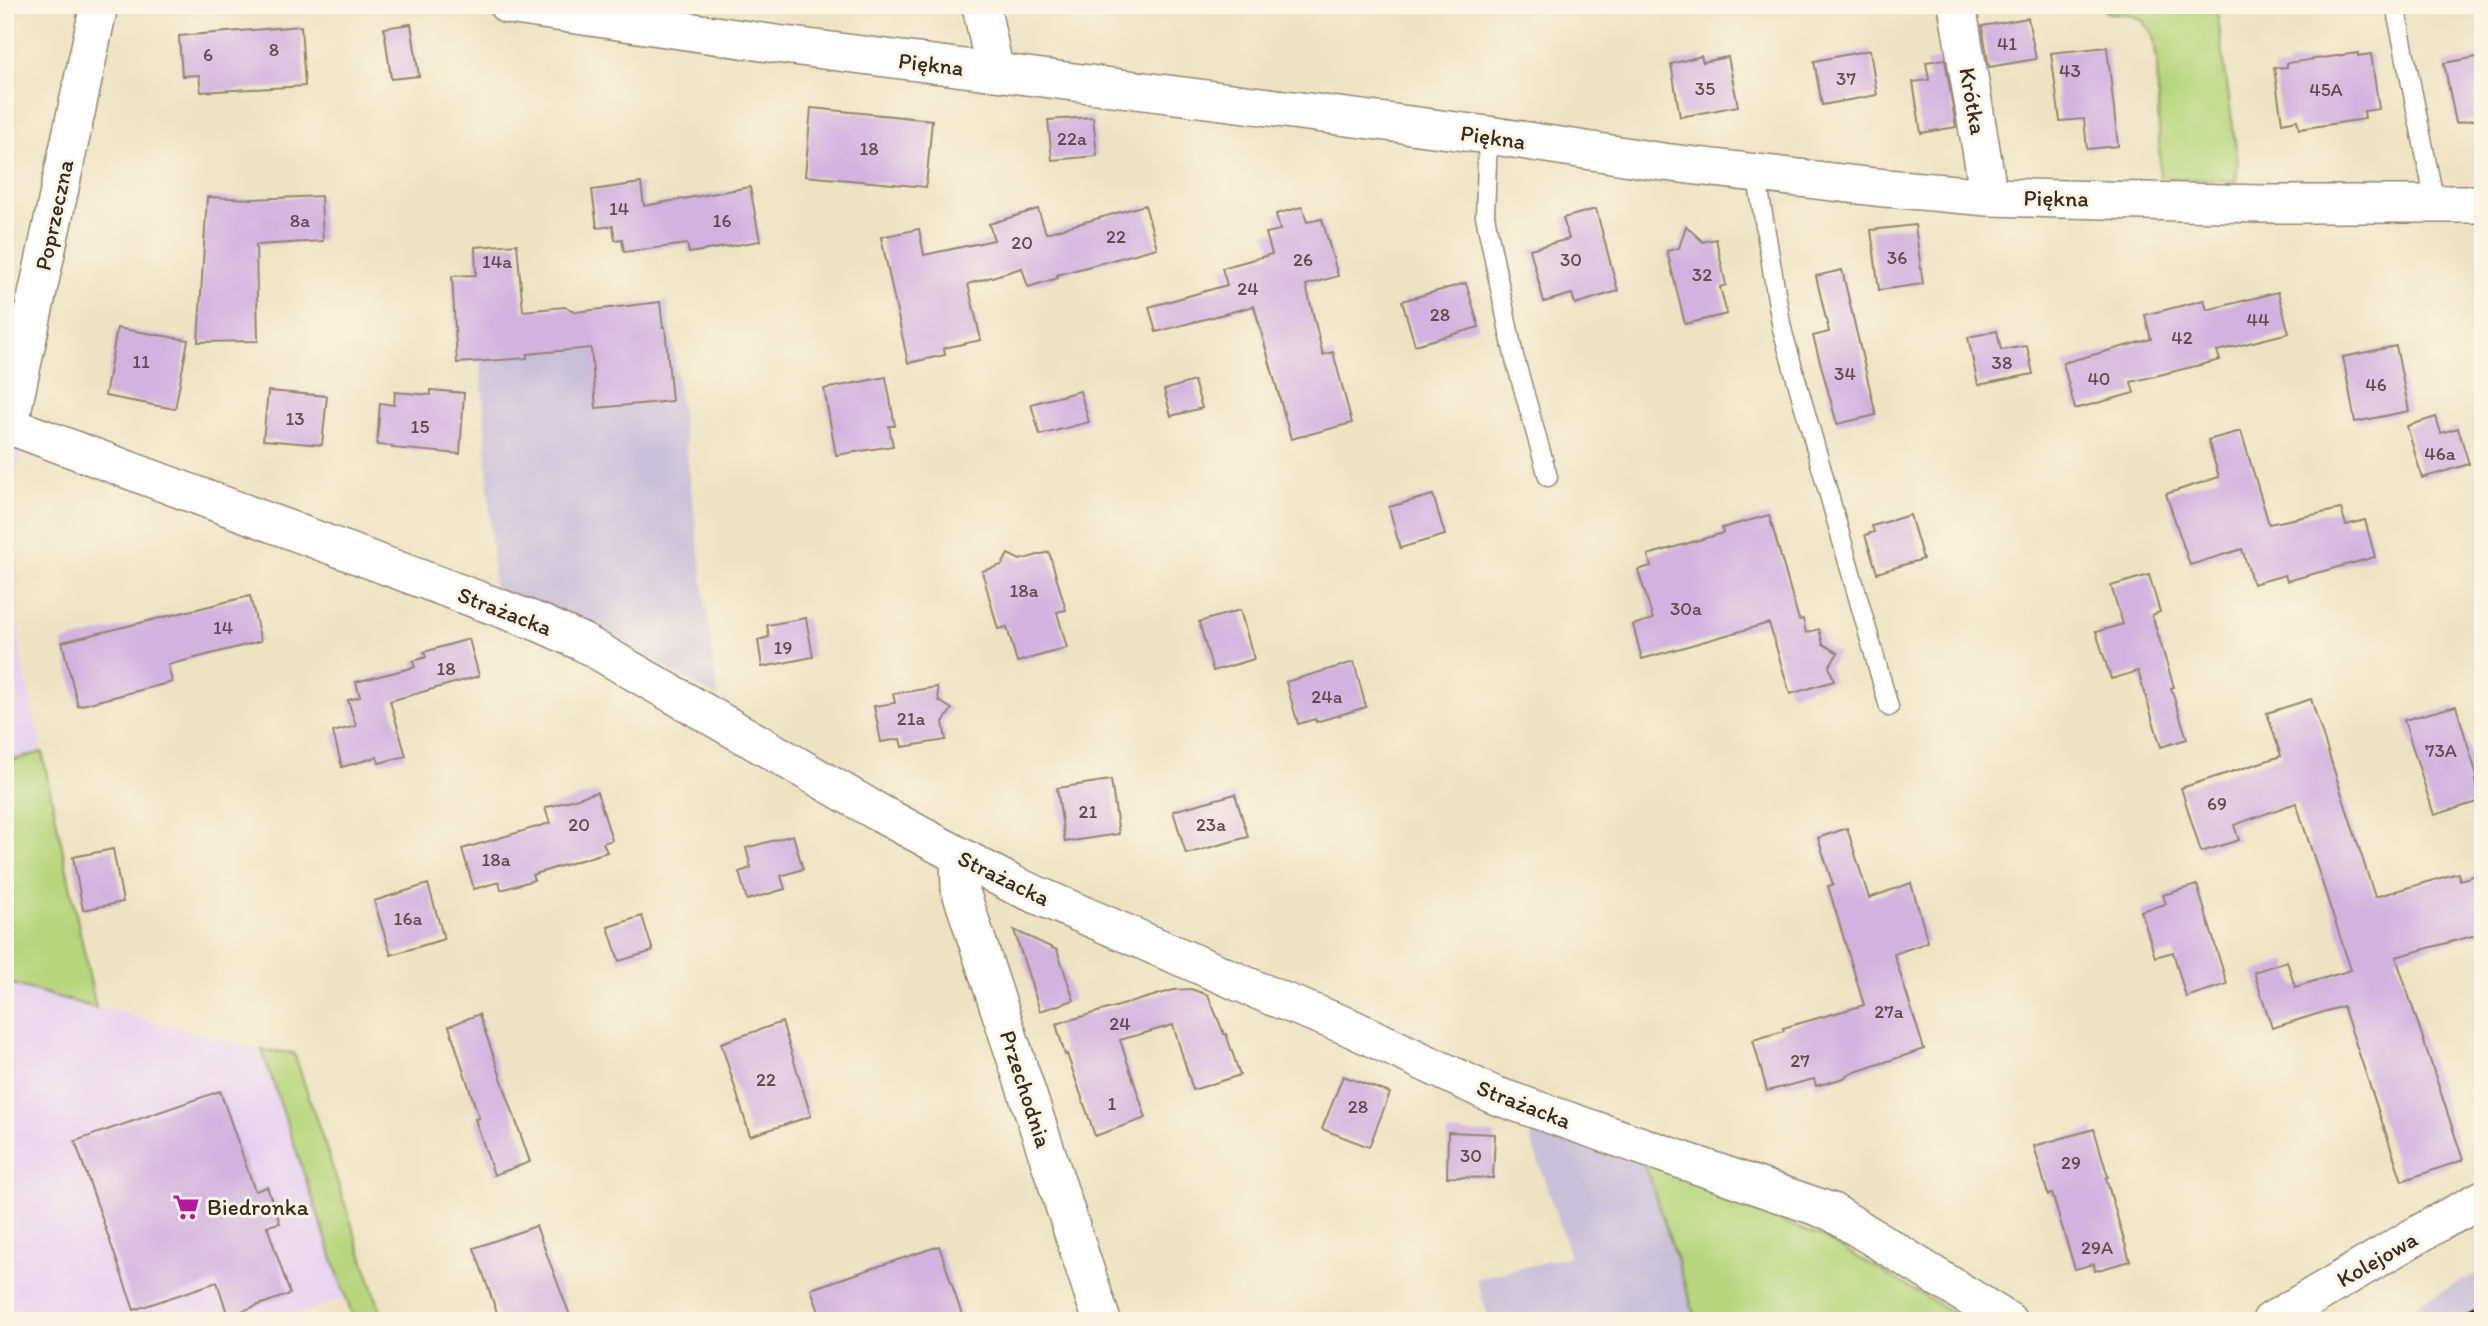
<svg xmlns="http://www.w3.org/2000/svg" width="2488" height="1326" viewBox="0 0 2488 1326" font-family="Itim,sans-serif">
<rect width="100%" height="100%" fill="#fcf5e5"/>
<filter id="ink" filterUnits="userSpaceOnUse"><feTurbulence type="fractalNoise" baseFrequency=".0143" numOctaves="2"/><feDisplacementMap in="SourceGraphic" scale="14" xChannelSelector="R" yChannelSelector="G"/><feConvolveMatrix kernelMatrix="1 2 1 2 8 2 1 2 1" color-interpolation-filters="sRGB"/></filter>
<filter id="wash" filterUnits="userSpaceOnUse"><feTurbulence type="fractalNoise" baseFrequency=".00686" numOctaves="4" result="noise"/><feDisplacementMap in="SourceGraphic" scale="28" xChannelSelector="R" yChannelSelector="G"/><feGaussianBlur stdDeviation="1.57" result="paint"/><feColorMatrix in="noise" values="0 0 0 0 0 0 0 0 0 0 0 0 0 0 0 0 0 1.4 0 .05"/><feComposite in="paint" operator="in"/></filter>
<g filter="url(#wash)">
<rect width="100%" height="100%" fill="#ede3c2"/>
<!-- built -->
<path fill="#e6d2f0" d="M5,439L25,446L14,476L18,621L21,656L42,752L5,762Z
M5,982L262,1050L346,1297L279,1321H5V1108L16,1109L5,1076Z"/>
<!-- industrial -->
<path fill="#c8bfd8" d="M667,301L718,698L597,628L494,589L479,326Z
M1524,1119L1642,1156L1697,1321H1490L1476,1279L1570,1256Z
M2483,1271V1321H2380Z"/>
<!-- green -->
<path fill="#b6d57b" stroke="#78804c" stroke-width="2" d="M2104,5H2216L2238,163L2236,181L2160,177L2157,61L2153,35L2143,21L2131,15L2106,12Z
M42,752L96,1008L5,982V762Z
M262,1050L294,1053L384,1321H354Z
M1642,1156L1764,1215L1825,1238L1967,1321H1697Z"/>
<g id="blocks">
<!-- building -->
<path fill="#d2b3df" d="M2028,18L2036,59L1989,67L1982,26Z
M411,24L419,76L391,79L384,28Z
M301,26L305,86L201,92L199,75L182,76L179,36Z
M2107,47L2118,146L2087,149L2084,119L2060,121L2051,53Z
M1870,50L1877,95L1822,105L1814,61Z
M2358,53V56L2371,54L2379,109L2364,111L2365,119L2299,129L2297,120L2282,123L2274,68L2287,67V63Z
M1701,56L1703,62L1728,57L1738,106L1680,117L1671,64Z
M2483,56V118L2456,123L2444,63Z
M1945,59L1956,127L1921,133L1913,82L1929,80L1926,62Z
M811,108L932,120L926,187L805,176Z
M1093,117L1097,156L1052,160L1048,120Z
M641,183L644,206L750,187L760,241L689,253L687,244L624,252L622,239L615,240L613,226L597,228L592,190Z
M321,196L323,241L256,245L258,341L198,342L207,197L252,199Z
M1145,205L1157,248L1057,275L1058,278L1028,287L1022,268L968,284L981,340L944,348L945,355L908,363L881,237L919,229L924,255L994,240L989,224L1038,209L1046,233Z
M1302,207L1307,222L1322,219L1338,276L1306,285L1323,355L1333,352L1352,423L1291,439L1254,306L1156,332L1149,307L1227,285L1222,268L1272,254L1266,233L1280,230L1276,214Z
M1596,209L1618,291L1575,304L1572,294L1544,302L1530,249L1569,239L1563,218Z
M1915,225L1923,284L1879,290L1871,230Z
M1686,226L1703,242L1716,239L1726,285L1720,287L1727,314L1685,324L1667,251L1679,248Z
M517,244L523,311L565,307L576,312L660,302L663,327H665L672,401L596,408L591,348L527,354V358L457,363L452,276L476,275L475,247Z
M1842,270L1876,415L1837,424L1813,336L1829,332L1816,276Z
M1466,283L1479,327L1415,345L1402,301Z
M2278,292L2289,333L2217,351L2220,360L2131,382L2134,393L2075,409L2063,363L2151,339L2145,315L2204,300L2207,310Z
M117,328L188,340L175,409L105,396Z
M1997,331L2001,350L2027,346L2033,374L1978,385L1968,337Z
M2396,346L2409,411L2355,422L2343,357Z
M886,377L895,426H889L893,446L836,455L824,389Z
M1194,381L1202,408L1171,416L1164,390Z
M431,390L464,393L460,454L392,448L393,446L377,445L380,403L394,405L395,392L431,395Z
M268,391L327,396L322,445L263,440Z
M1080,391L1089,422L1040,435L1031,404Z
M2436,417L2441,433L2458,428L2469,464L2422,478L2407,426Z
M2241,431L2269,524L2341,509L2346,525L2365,520L2375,557L2287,581L2285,575L2253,584L2242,549L2190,565L2166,494L2219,477L2208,440Z
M1433,495L1445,535L1400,548L1389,507Z
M1769,515L1799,620L1803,619L1806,633L1819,629L1823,644L1838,653L1829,666L1834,681L1790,694L1769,623L1642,659L1633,625L1653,619L1638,570L1651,566L1648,555L1723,533L1722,528Z
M1910,515L1923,559L1877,573L1865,535L1874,532L1872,526Z
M1049,552L1066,610L1057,612L1067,648L1017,662L1007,627L998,629L982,571L1002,565L1008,554L1020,560Z
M2149,575L2160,612L2152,615L2174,687L2171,688L2187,739L2161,747L2138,671L2111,679L2096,632L2123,624L2111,586Z
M250,596L261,641L168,665L172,682L78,706L62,642Z
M1240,610L1254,659L1213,671L1199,622Z
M806,618L813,657L762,667L758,640L769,637L767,625Z
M469,639L479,676L390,701L406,756L379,763L377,757L342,767L333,732L356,726L348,700L360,697L356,682L415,667L413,661L426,657L424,652Z
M1354,662L1366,707L1316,722L1315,719L1298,724L1286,682Z
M937,687L939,701L952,709L943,722L946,740L902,747L900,739L881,742L874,706L895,703L893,694Z
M2311,699L2375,897L2458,873L2460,880L2483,873V933L2396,957L2463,1160L2402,1181L2343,1006L2272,1028L2254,972L2287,961L2295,987L2351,970L2296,803L2234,825L2239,840L2201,852L2181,788L2281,756L2267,713Z
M2456,706L2478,779L2475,780L2481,801L2434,815L2404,720Z
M1111,780L1119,834L1065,842L1057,788Z
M597,792L612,840L603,843L607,852L532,875L534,880L501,890L499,882L474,889L462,849L550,823L545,808Z
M1235,794L1248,837L1186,854L1173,811Z
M1847,828L1869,898L1911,883L1928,942L1894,954L1924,1049L1846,1075L1847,1077L1816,1086L1814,1079L1767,1091L1753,1040L1784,1031L1783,1028L1864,1005L1828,886L1833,885L1818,838Z
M793,835L803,869L781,876L785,889L747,900L739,872L751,868L746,848Z
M113,849L123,902L83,910L73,857Z
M428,884L444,939L391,955L374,901Z
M2197,885L2227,984L2186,997L2173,952L2155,957L2141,911L2166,904L2163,895Z
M642,916L653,951L619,961L608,927Z
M1014,930L1057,950L1074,1000L1040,1011Z
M1191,989L1208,995L1224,1034H1226L1240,1075L1193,1090L1173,1025L1120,1040L1146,1118L1095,1136L1067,1054L1065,1055L1056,1024L1174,990Z
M479,1014L530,1162L494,1175L475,1119L479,1118L449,1026Z
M782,1022L811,1116L750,1136L721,1043Z
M1343,1076L1390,1093L1369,1147L1322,1129Z
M220,1091L255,1191L267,1187L280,1223L267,1226L290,1294L228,1316L217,1282L134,1310L75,1141Z
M2094,1129L2108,1177L2106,1178L2130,1261L2095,1271L2094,1264L2075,1269L2052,1194L2048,1195L2034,1146Z
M1448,1132L1495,1134L1493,1178L1447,1177Z
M536,1226L572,1321H500L474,1248Z
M939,1246L964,1321H822L811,1289Z"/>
</g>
</g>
<g filter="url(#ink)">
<use href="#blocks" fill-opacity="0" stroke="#948670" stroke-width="2"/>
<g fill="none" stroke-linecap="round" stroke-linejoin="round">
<defs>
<path id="service" d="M2395,5L2435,203
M1488,135L1485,216L1514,356L1548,477
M1756,172L1782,329L1889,707"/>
<path id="minor" d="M508,5L776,44L1488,135L1663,162L1875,187L1989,197L2262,204H2483
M981,5L995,72
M1957,5L1989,197
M5,424L540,623L584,643L881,814L1014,885L1273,997L1347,1026L1494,1095L1832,1212L2008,1321
M9,426L99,5
M959,857L960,889L1102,1321
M2271,1321L2436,1224L2483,1199"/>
</defs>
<!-- service casing -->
<use href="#service" stroke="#948670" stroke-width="21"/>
<!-- minor casing -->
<use href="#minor" stroke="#948670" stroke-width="40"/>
<!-- service -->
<use href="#service" stroke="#fff" stroke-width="18"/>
<!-- minor -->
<use href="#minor" stroke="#fff" stroke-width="37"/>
<defs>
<path id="rail" d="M2455,1321L2483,1304"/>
</defs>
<!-- rail casing -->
<use href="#rail" stroke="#3b2a1e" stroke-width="8"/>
<!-- rail -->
<use href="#rail" stroke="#fcf5e5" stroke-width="5" stroke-dasharray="16" stroke-linecap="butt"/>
</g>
</g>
<!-- icons -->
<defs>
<symbol id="supermarket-bare" viewBox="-9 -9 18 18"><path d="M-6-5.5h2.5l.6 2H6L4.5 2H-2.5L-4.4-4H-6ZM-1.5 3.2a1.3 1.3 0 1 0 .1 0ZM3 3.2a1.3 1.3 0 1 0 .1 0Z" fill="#b5179e" stroke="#fcf5e5" stroke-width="2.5" paint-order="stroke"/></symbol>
</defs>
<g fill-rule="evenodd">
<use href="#supermarket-bare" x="167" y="1188" width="38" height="38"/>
</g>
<g text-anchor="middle" stroke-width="6" stroke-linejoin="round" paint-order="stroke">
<!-- number labels -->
<g font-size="19" fill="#614c4e">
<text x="2007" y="50">41</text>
<text x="274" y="56">8</text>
<text x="208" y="61">6</text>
<text x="2070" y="77">43</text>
<text x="1846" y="85">37</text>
<text x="1705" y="95">35</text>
<text x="2326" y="96">45A</text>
<text x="1072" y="145">22a</text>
<text x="869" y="155">18</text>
<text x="619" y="215">14</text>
<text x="300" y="227">8a</text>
<text x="722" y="227">16</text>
<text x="1116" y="243">22</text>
<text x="1022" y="249">20</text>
<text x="1897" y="264">36</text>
<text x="1303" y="266">26</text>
<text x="1571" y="266">30</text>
<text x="497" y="268">14a</text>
<text x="1702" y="281">32</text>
<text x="1248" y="295">24</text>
<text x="1440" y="321">28</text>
<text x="2258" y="326">44</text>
<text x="2182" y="344">42</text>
<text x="141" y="368">11</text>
<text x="2002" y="369">38</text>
<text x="1845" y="380">34</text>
<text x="2099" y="385">40</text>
<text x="2376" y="391">46</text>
<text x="295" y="425">13</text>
<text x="420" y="433">15</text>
<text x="2440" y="460">46a</text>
<text x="1024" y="597">18a</text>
<text x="1686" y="615">30a</text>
<text x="223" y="634">14</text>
<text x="783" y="654">19</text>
<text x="446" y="675">18</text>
<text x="1327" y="703">24a</text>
<text x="911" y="725">21a</text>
<text x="2441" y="757">73A</text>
<text x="2217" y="810">69</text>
<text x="1088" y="818">21</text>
<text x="579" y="831">20</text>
<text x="1211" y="831">23a</text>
<text x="496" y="866">18a</text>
<text x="408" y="925">16a</text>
<text x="1889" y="1018">27a</text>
<text x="1120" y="1030">24</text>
<text x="1800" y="1067">27</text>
<text x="766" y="1086">22</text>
<text x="1112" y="1110">1</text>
<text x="1358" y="1113">28</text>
<text x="1471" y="1162">30</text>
<text x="2071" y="1169">29</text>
<text x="2097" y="1254">29A</text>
</g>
<!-- street labels -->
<g font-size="23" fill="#3b2a1e" stroke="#fcf5e5">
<text transform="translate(931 64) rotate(7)" y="8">Piękna</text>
<text transform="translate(1973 101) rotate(80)" y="8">Krótka</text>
<text transform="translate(1493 137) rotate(8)" y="8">Piękna</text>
<text transform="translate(2056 198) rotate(1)" y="8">Piękna</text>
<text transform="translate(54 215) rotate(-78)" y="8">Poprzeczna</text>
<text transform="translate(505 611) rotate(21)" y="8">Strażacka</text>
<text transform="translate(1004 878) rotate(26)" y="8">Strażacka</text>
<text transform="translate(1026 1089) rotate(72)" y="8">Przechodnia</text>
<text transform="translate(1524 1104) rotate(21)" y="8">Strażacka</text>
<text transform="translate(2377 1259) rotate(-30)" y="8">Kolejowa</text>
</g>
<!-- poi labels -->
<g font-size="23" fill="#3b2a1e" stroke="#fcf5e5" text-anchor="start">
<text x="207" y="1215">Biedronka</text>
</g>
</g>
<!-- margin -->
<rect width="2488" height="1326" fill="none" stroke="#fcf5e5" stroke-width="28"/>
</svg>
